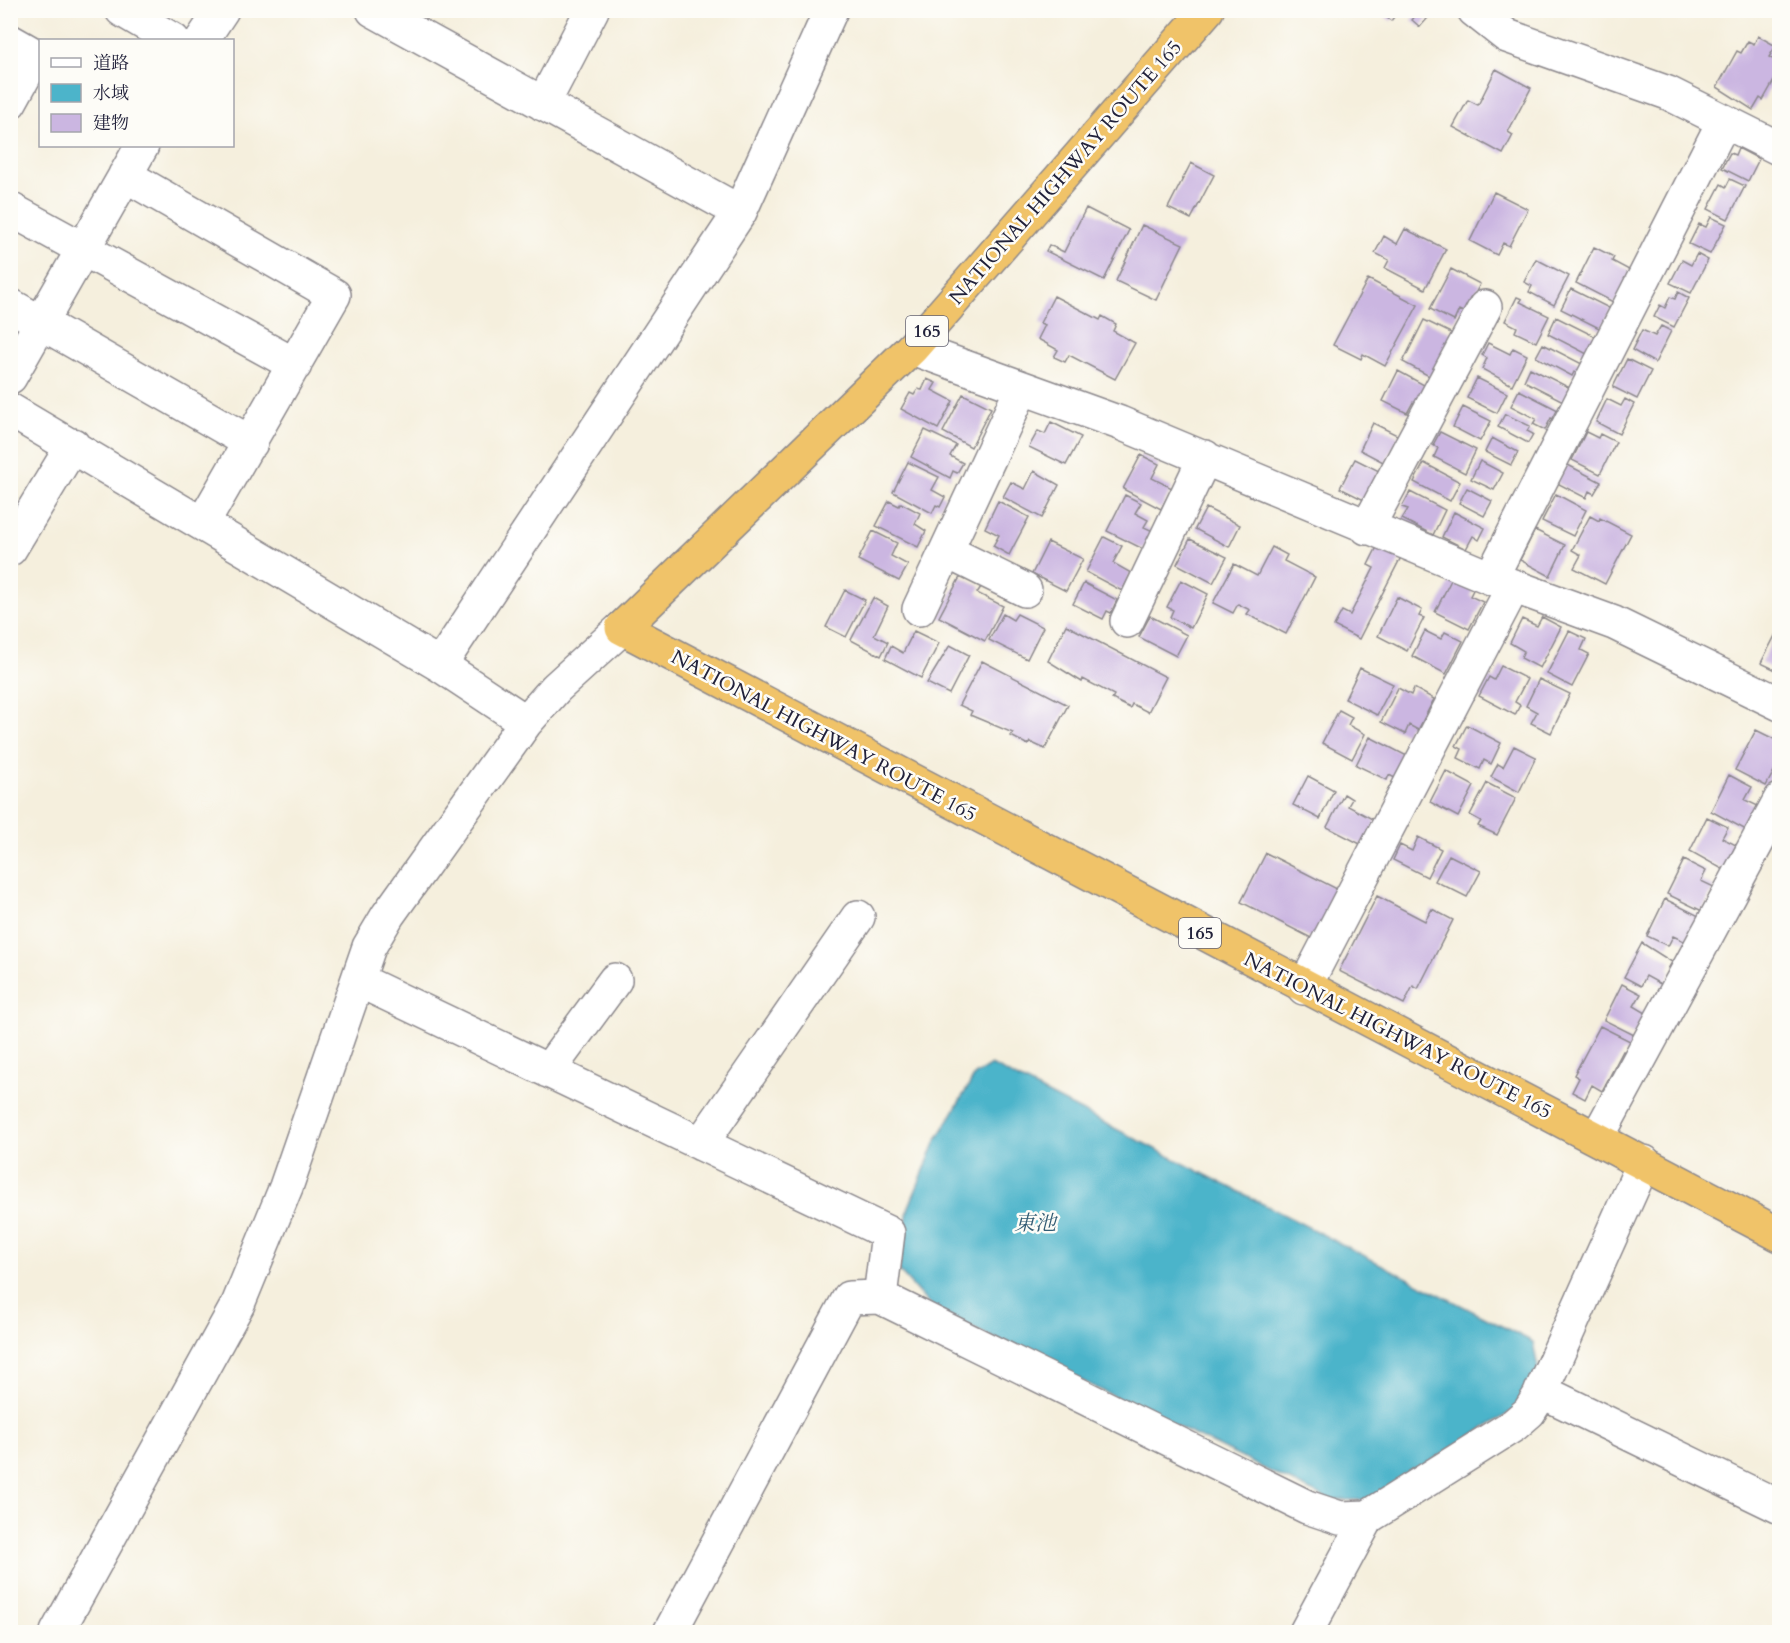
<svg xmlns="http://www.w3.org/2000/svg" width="1790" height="1643" viewBox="0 0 1790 1643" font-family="Cardo,'Noto Serif JP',serif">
<rect width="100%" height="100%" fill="#fdfcf7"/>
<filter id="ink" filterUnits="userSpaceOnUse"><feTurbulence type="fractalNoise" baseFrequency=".0167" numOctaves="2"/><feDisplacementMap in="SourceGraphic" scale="12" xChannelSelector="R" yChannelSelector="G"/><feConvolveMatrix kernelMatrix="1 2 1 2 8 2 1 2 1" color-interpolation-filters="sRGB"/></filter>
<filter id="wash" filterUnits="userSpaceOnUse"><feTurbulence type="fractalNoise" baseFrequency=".008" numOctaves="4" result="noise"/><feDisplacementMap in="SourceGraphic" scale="24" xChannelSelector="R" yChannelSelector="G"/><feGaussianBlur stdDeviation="1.35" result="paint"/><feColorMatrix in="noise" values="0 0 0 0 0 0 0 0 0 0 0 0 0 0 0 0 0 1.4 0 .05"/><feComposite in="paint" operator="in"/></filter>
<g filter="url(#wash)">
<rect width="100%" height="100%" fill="#f5efdd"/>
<!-- water -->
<path fill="#4cb4ca" stroke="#376b82" stroke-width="1.5" d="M991,1065L1533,1342L1538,1369L1518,1408L1367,1500H1329L933,1309L899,1271L908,1209L936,1141L975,1075Z"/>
<g id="blocks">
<!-- building -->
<path fill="#cbb6e1" d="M1383,10H1399L1391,21L1381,13Z
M1420,10L1434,11L1420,27L1412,20Z
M1758,36L1776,46L1769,57L1780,63V70L1763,100L1760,98L1753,110L1717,87L1737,51L1741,53L1748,41L1754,44Z
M1496,69L1531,88L1508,132L1513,135L1503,154L1453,127L1468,100L1478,105Z
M1738,148L1759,159L1748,181L1722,168L1730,153L1735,155Z
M1191,163L1214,175L1191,219L1168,208Z
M1730,179L1745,186L1728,219L1708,209L1721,184L1726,187Z
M1494,192L1528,209L1509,246L1503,243L1497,255L1470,241Z
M1086,208L1129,230L1104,280L1046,251L1049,245L1064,252Z
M1711,217L1726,224L1710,254L1689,244L1699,224L1706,227Z
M1142,225L1183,244L1156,300L1116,281Z
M1405,229L1446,249L1425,289L1385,268L1389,260L1375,253L1384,236L1397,244Z
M1594,247L1614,257L1612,261L1631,271L1615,303L1576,283Z
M1697,254L1708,260L1691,293L1670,283L1682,260L1691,265Z
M1536,259L1569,276L1554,305L1529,292L1532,286L1524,282Z
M1451,269L1480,284L1465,313L1459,310L1454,321L1430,309Z
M1368,279L1418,305L1385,366L1363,354L1361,359L1333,345Z
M1571,289L1611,309L1601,329L1561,309Z
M1678,292L1689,298L1674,327L1654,317L1660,305L1665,308L1670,297L1675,299Z
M1054,296L1100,320L1102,316L1116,324L1113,331L1135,343L1115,379L1069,355L1065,362L1054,357L1058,350L1038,339L1045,325L1040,323Z
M1517,297L1522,299L1520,302L1549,316L1536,342L1515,332L1517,327L1505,321Z
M1556,317L1596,337L1587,354L1548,334Z
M1424,320L1453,334L1431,377L1403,362Z
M1661,326L1671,331L1655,363L1632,350L1642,330L1655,336Z
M1488,343L1510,354L1513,348L1527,355L1512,385L1482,369L1487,358L1482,355Z
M1543,344L1582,364L1577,374L1574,372L1572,376L1536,357Z
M1627,359L1651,371L1637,399L1613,387Z
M1530,368L1572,389L1565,402L1524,381Z
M1398,371L1426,386L1417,405L1413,402L1407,413L1383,401Z
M1477,378L1507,393L1497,413L1467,398Z
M927,379L936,383L932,390L953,401L938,429L901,409L910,393L914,395L918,389L922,390Z
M1519,390L1560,411L1556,420L1551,418L1545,430L1533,424L1536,419L1511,406Z
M963,394L991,408L971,447L943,432Z
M1607,399L1621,406L1625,399L1634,404L1619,434L1596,422Z
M1463,407L1491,421L1480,441L1453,427Z
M1505,414L1530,426L1527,431L1533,434L1528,443L1498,427Z
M1051,422L1081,437L1066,465L1029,447L1038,431L1045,434Z
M1373,423L1399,436L1385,463L1360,450Z
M925,430L956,445L950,456L963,463L957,473L953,471L950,478L911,457Z
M1440,432L1476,450L1465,473L1434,457L1438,448L1433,445Z
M1586,432L1598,438L1600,434L1616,442L1600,474L1572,460Z
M1492,438L1518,452L1511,465L1485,452Z
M1141,455L1159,464L1152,478L1172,488L1161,509L1123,489Z
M1355,459L1379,471L1364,500L1340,488Z
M1480,461L1503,473L1494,490L1471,479Z
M908,462L939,477L932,490L945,497L940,507L936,505L932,513L893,492Z
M1424,463L1460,482L1450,501L1414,482Z
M1566,464L1601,482L1594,494L1589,491L1586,498L1557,483Z
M1034,471L1059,485L1042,518L1003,497L1011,482L1025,489Z
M1467,488L1492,501L1484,516L1459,503Z
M1410,492L1445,510L1433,535L1402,519L1408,509L1402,507Z
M1556,494L1586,510L1573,536L1542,521Z
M1125,495L1141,503L1135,513L1148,520L1144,527L1153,531L1143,549L1107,531Z
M889,501L899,506L901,503L920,513L915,524L926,531L918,547L876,526Z
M998,501L1029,517L1009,555L993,546L999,535L985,528Z
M1206,508L1240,525L1229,547L1195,529Z
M1454,512L1485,528L1479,540L1473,536L1466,549L1442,537Z
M1590,516L1599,521L1600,518L1631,534L1605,584L1574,568L1581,555L1572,550Z
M1535,530L1565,545L1550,576L1520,560Z
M873,531L897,543L891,556L908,565L899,581L858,560Z
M1104,537L1122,546L1113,563L1131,573L1122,591L1086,572Z
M1190,539L1227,557L1213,583L1177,564Z
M1048,542L1083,559L1066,591L1032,574Z
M1378,545L1401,557L1359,639L1334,626L1342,611L1350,615L1374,568L1368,565Z
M1272,547L1287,555L1284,561L1315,577L1286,634L1247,614L1250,610L1238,604L1233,613L1213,603L1234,564L1257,576Z
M962,577L981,587L977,593L1003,606L985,641L939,617L959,579Z
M1452,578L1476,584L1470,596L1483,602L1469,629L1435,612Z
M1181,580L1208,594L1191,628L1170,617L1173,610L1167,607Z
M1084,583L1117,600L1111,613L1107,611L1103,619L1073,604Z
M845,590L865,600L846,637L826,627Z
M1397,597L1422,610L1419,616L1424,618L1407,651L1378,636Z
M873,598L888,606L874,635L888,642L881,656L851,640Z
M1003,614L1013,620L1017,614L1043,627L1027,659L989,640Z
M1150,616L1187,635L1176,656L1139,637Z
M1542,617L1561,627L1540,668L1521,658L1524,651L1510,643L1522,619L1537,626Z
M1066,625L1166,677L1148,712L1132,704L1130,708L1112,699L1114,695L1083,679L1082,682L1048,661Z
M1780,626V672L1761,663Z
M914,631L939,643L921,678L885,659L891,646L903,653Z
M1425,631L1441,639L1445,632L1463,641L1446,674L1412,656Z
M1569,631L1586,639L1581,650L1589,654L1572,687L1547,674Z
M950,645L969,655L949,694L927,683Z
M982,661L1068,705L1045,749L1030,742L1028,745L1011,736L1013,733L970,715L972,711L959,705Z
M1501,666L1527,679L1515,702L1520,705L1515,715L1479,696L1489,677L1494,680Z
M1360,668L1393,684L1377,715L1345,699Z
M1539,679L1570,694L1551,733L1531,723L1537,712L1526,706Z
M1398,688L1411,695L1414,688L1434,699L1418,730L1409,725L1405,734L1381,722Z
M1339,710L1352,717L1348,725L1365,734L1352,759L1322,743Z
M1467,725L1501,743L1491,764L1484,760L1480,769L1458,758L1462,749L1456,746Z
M1756,730L1780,742V760L1766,786L1735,770Z
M1370,737L1407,756L1395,778L1389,775L1387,780L1356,765Z
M1514,746L1536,757L1519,792L1491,777L1498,764L1503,767Z
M1446,771L1474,786L1458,817L1430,802Z
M1729,775L1752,787L1745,800L1758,806L1746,830L1711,811Z
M1308,776L1334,790L1320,819L1293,805Z
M1487,783L1516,798L1497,835L1478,826L1481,821L1470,815Z
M1344,794L1352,799L1348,806L1376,821L1364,846L1327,827Z
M1707,817L1728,827L1722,838L1736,845L1724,870L1690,851Z
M1418,837L1441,849L1427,877L1393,860L1400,845L1412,851Z
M1266,853L1341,891L1315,940L1241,902Z
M1449,855L1481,871L1467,897L1435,881Z
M1684,860L1706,871L1701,881L1714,887L1702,911L1667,894Z
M1377,896L1425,921L1432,909L1453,920L1418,989L1413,986L1404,1004L1339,971Z
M1665,899L1699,916L1686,942L1673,936L1668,946L1647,936Z
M1642,943L1672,962L1668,969L1671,971L1664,986L1646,976L1641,986L1624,977Z
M1622,984L1641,994L1634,1006L1646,1013L1634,1035L1604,1020Z
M1600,1026L1634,1043L1628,1053L1623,1051L1602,1091L1592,1085L1585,1099L1572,1092L1579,1078L1574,1075Z"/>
</g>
</g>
<g filter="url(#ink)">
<use href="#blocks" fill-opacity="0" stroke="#8c888c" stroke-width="1.5"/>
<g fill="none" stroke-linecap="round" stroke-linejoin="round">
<defs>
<path id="minor" d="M122,10L173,40
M373,10L740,212
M1474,10L1507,36L1668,93L1780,149
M202,40L222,10
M10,41L40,58
M10,102L36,55
M543,104L592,10
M125,175L334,295L203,523
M10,209L295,365
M10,305L251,443
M912,348L1120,423L1491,578L1614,623L1780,704
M10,377L142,146
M10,410L440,665L526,722
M1367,528L1485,307
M10,549L73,445
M946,551L1025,590
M1491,578L1724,121
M919,609L1022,388
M1127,621L1205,457
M440,665L740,212L831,10
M358,980L888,1233L880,1297
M1304,988L1513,587
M548,1071L615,980
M1597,1138L1780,800
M701,1144L858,917
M1541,1391L1780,1507
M57,1632L238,1304L286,1187L369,947L388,915L526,722L556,688L622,628
M670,1632L849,1298L880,1297L1307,1507L1340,1518L1368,1517L1514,1425L1529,1412L1539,1396L1644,1162
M1306,1632L1368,1517"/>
<path id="highway" d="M1207,10L912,348L622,628L1780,1235"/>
</defs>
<!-- minor casing -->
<use href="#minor" stroke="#8c888c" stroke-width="36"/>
<!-- highway casing -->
<use href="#highway" stroke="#8c888c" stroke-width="36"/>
<!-- minor -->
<use href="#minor" stroke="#fff" stroke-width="33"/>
<!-- highway -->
<use href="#highway" stroke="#f0c369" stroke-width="33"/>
</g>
</g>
<g text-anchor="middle" stroke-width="5" stroke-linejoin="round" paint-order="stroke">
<!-- shield labels -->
<g fill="#fdfcf7" stroke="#646373" stroke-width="1.5">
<rect x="906" y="316" width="42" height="30" rx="4.5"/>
<rect x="1179" y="918" width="42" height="30" rx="4.5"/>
</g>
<g font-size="18" font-weight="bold" fill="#22223b">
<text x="927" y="337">165</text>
<text x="1200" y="939">165</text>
</g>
<!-- street labels -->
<g font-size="20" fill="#22223b" stroke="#fdfcf7">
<text transform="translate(1065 172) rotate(-49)" y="7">NATIONAL HIGHWAY ROUTE 165</text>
<text transform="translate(824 735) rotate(28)" y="7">NATIONAL HIGHWAY ROUTE 165</text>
<text transform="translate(1398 1035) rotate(27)" y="7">NATIONAL HIGHWAY ROUTE 165</text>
</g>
<!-- water labels -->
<g font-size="21" font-style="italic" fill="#335c74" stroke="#fdfcf7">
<text x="1035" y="1230">東池</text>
</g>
</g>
<!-- margin -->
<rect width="1790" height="1643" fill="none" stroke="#fdfcf7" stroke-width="36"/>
<!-- legend -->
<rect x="39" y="39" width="195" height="108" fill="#fdfcf7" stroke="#a5a5ac" stroke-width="1.5"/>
<rect x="51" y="58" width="30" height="9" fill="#ffffff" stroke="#a5a5ac" stroke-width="1.5"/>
<text x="93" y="69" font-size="18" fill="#22223b">道路</text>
<rect x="51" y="84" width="30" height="18" fill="#4cb4ca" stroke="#a5a5ac" stroke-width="1.5"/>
<text x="93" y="99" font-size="18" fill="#22223b">水域</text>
<rect x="51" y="114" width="30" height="18" fill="#cbb6e1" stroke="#a5a5ac" stroke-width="1.5"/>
<text x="93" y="129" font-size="18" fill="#22223b">建物</text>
</svg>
